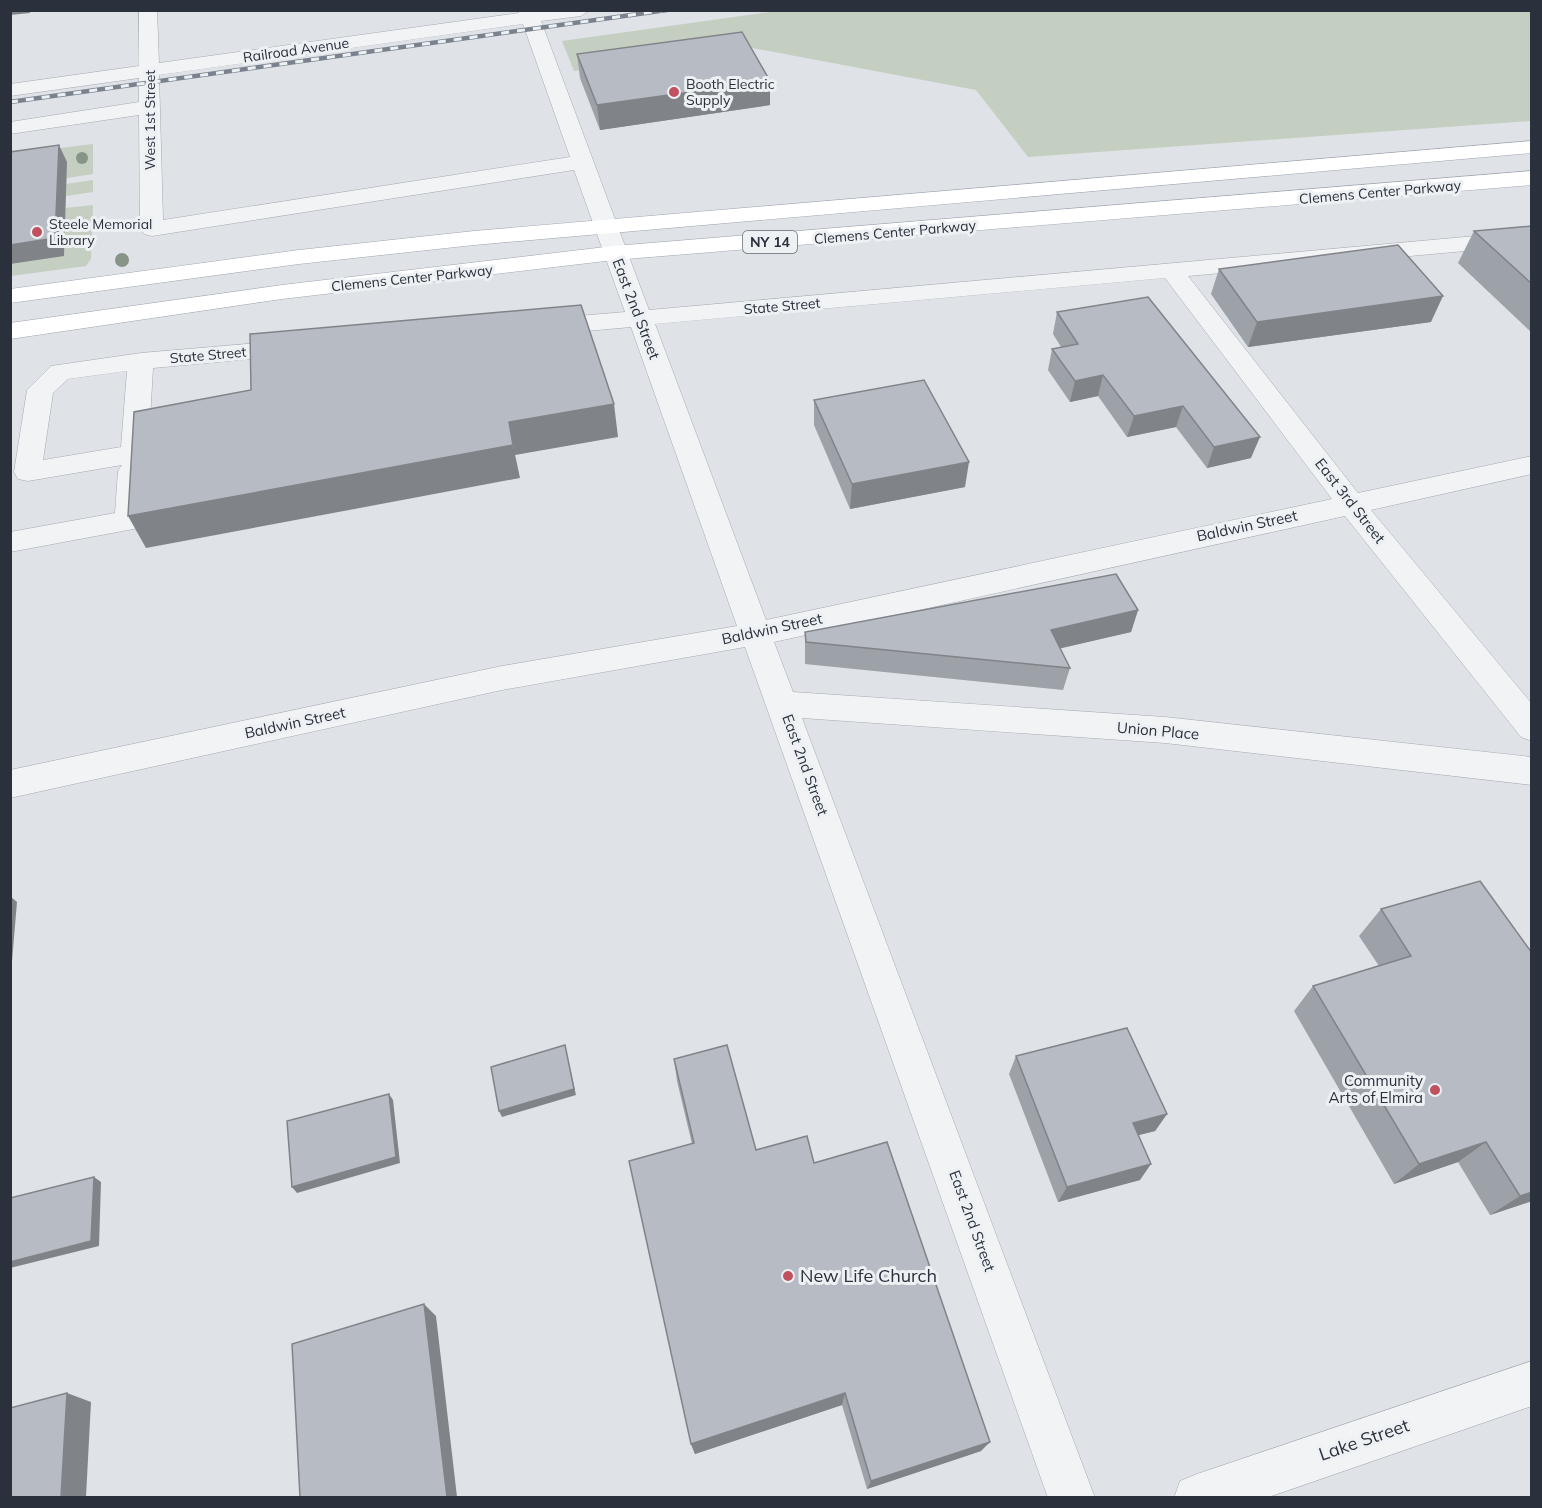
<svg xmlns="http://www.w3.org/2000/svg" width="1542" height="1508" viewBox="0 0 1542 1508" font-family="Mulish,sans-serif">
<rect width="100%" height="100%" fill="#dfe2e7"/>
<!-- green -->
<path fill="#c4cfc1" d="M784,10L1531,11V121L1028,157L976,90L747,47L574,71L562,41Z
M93,144V174L67,178L66,184L93,180V192L66,196L65,208L93,205L91,259L86,266L11,276L10,166L52,149Z"/>
<g fill="none" stroke-linecap="round" stroke-linejoin="round">
<defs>
<path id="minor" d="M139,10H157L159,63L519,13L518,10H590L581,16L541,21L649,310L1532,231V245L1188,276L1358,493L1532,456V474L1371,510L1532,704V741L1521,737L1345,516L774,642L793,692L1165,717L1532,757V785L1165,743L802,718L1095,1498H1048L745,647L502,690L10,798V770L502,666L737,626L631,327L543,335L534,332L531,327L534,322L543,319L625,312L574,170L152,236L144,234L140,229L139,115L10,134V122L139,102V78L10,96V84L139,66ZM523,24L570,157L163,220L159,75ZM1165,278L1332,499L766,620L655,324Z
M294,340L303,342L307,348L303,354L153,368L148,454L144,460L136,463L142,464L146,471L143,521L139,528L10,552V532L115,513L118,471L122,465L28,481L18,479L14,472L27,390L51,366L141,353ZM127,371L121,447L43,460L53,393L68,379Z
M1532,1361V1406L1266,1498H1174L1180,1481L1197,1474Z"/>
<path id="major" d="M1532,141V153L474,245L299,264L10,303V289L299,250L474,231Z
M1532,171V185L614,260L282,299L10,339V323L282,285L614,246Z"/>
</defs>
<!-- minor casing -->
<use href="#minor" stroke="#a5a9b0" stroke-width="1"/>
<!-- major casing -->
<use href="#major" stroke="#a0a6b1" stroke-width="1"/>
<!-- minor -->
<use href="#minor" fill="#f1f3f5" fill-rule="evenodd"/>
<!-- major -->
<use href="#major" fill="#fff" fill-rule="evenodd"/>
<defs>
<path id="rail" d="M10,102L667,10"/>
</defs>
<!-- rail casing -->
<use href="#rail" stroke="#7a828e" stroke-width="4.5"/>
<!-- rail -->
<use href="#rail" stroke="#eef1f4" stroke-width="3" stroke-dasharray="8" stroke-linecap="butt"/>
</g>
<!-- trees -->
<g fill="#869587">
<circle cx="82" cy="158" r="6"/>
<circle cx="122" cy="260" r="7"/>
</g>
<!-- wall -->
<path fill="#9da1a8" d="M577,54L770,105L600,130L580,78Z
M1532,226V333L1458,263L1474,231Z
M1219,269L1431,322L1248,347L1211,294Z
M1057,312L1251,458L1207,468L1176,427L1127,437L1098,396L1070,402L1048,370L1052,349L1061,347L1053,334Z
M814,400L965,487L850,509L814,425Z
M1138,610L1131,632L1060,648L1070,668L1063,690L805,664V632Z
M1381,909L1532,953V1201L1490,1215L1458,1162L1394,1184L1294,1011L1313,986L1379,966L1359,936Z
M1016,1056L1167,1114L1155,1131L1139,1135L1140,1180L1058,1202L1009,1074Z
M674,1059L756,1150L814,1163L981,1451L867,1489L842,1405L695,1454L691,1444L692,1144L677,1081Z"/>
<!-- shaded-wall -->
<path fill="#808388" d="M10,10H30V13L10,15Z
M770,81V105L600,130L597,105Z
M59,145L67,162L64,256L10,264V245Z
M1443,296L1431,322L1248,347L1257,322Z
M1103,375L1098,396L1070,402L1075,381Z
M614,404L618,437L515,455L509,422Z
M1183,406L1176,427L1127,437L1134,416Z
M1260,437L1251,458L1207,468L1214,447Z
M513,445L520,478L146,548L128,516Z
M969,462L965,487L850,509L852,484Z
M1138,610L1131,632L1045,652L1051,630Z
M10,896L17,902L10,985Z
M565,1045L576,1095L502,1117L499,1111Z
M389,1094L393,1100L400,1163L297,1193L292,1187Z
M1167,1114L1155,1131L1123,1139L1133,1123Z
M1486,1142L1458,1162L1394,1184L1419,1164Z
M1151,1164L1140,1180L1058,1202L1067,1187Z
M94,1177L101,1182L99,1246L10,1268V1262Z
M1532,1192V1201L1490,1215L1520,1196Z
M424,1304L436,1316L457,1497H447Z
M67,1393L91,1402L86,1497H61Z
M845,1393L842,1405L695,1454L691,1444Z
M990,1442L981,1451L867,1489L871,1481Z"/>
<!-- building -->
<path fill="#b7bbc3" stroke="#808388" stroke-width="1.5" d="M742,32L770,81L597,105L577,54Z
M59,145L55,238L10,245V152Z
M1532,226V284L1474,231Z
M1398,245L1443,296L1257,322L1219,269Z
M1148,297L1260,437L1214,447L1183,406L1134,416L1103,375L1075,381L1052,349L1078,344L1057,312Z
M581,305L614,404L509,422L513,445L128,516L134,412L251,390L250,334Z
M924,380L969,462L852,484L814,400Z
M1116,574L1138,610L1051,630L1070,668L806,642L805,632Z
M1480,881L1532,953V1192L1520,1196L1486,1142L1419,1164L1313,986L1411,956L1381,909Z
M1127,1028L1167,1114L1133,1123L1151,1164L1067,1187L1016,1056Z
M565,1045L574,1089L499,1111L491,1067Z
M727,1045L756,1150L807,1136L814,1163L887,1142L990,1442L871,1481L845,1393L691,1444L629,1161L694,1143L674,1059Z
M389,1094L396,1157L292,1187L287,1121Z
M94,1177L91,1241L10,1262V1198Z
M424,1304L447,1497H300L292,1344Z
M67,1393L61,1497H10V1408Z"/>
<!-- markers -->
<g fill="#bf5160" stroke="#eef1f4" stroke-width="2">
<circle cx="674" cy="92" r="6"/>
<circle cx="37" cy="232" r="6"/>
<circle cx="1435" cy="1090" r="6"/>
<circle cx="788" cy="1276" r="6"/>
</g>
<g text-anchor="middle" stroke-width="6" stroke-linejoin="round" paint-order="stroke">
<!-- far-street labels -->
<g font-size="14" fill="#2a303c" stroke="#eef1f4">
<text transform="translate(296 50) rotate(-8)" y="5">Railroad Avenue</text>
<text transform="translate(150 120) rotate(-90)" y="5">West 1st Street</text>
<text transform="translate(1380 192) rotate(-5)" y="5">Clemens Center Parkway</text>
<text transform="translate(895 232) rotate(-5)" y="5">Clemens Center Parkway</text>
<text transform="translate(412 278) rotate(-6)" y="5">Clemens Center Parkway</text>
<text transform="translate(782 306) rotate(-5)" y="5">State Street</text>
<text transform="translate(208 355) rotate(-5)" y="5">State Street</text>
</g>
<!-- far-poi labels -->
<g font-size="14" fill="#2a303c" stroke="#eef1f4" text-anchor="start">
<text x="686" y="89">Booth Electric<tspan x="686" dy="16">Supply</tspan></text>
<text x="49" y="229">Steele Memorial<tspan x="49" dy="16">Library</tspan></text>
</g>
<!-- shield labels -->
<rect fill="#eef1f4" stroke="#656a73" stroke-width="1.5" x="743" y="231" width="54" height="22" rx="4.5"/>
<g font-size="14" font-weight="bold" fill="#2a303c">
<text x="770" y="247">NY 14</text>
</g>
<!-- street labels -->
<g font-size="15" fill="#2a303c" stroke="#eef1f4">
<text transform="translate(636 309) rotate(69)" y="5">East 2nd Street</text>
<text transform="translate(1350 501) rotate(52)" y="5">East 3rd Street</text>
<text transform="translate(1247 526) rotate(-12)" y="5">Baldwin Street</text>
<text transform="translate(772 629) rotate(-12)" y="5">Baldwin Street</text>
<text transform="translate(295 723) rotate(-12)" y="5">Baldwin Street</text>
<text transform="translate(1158 731) rotate(5)" y="5">Union Place</text>
<text transform="translate(805 765) rotate(70)" y="5">East 2nd Street</text>
<text transform="translate(972 1221) rotate(70)" y="5">East 2nd Street</text>
</g>
<!-- poi labels -->
<g font-size="15" fill="#2a303c" stroke="#eef1f4" text-anchor="end">
<text x="1423" y="1086">Community<tspan x="1423" dy="17">Arts of Elmira</tspan></text>
</g>
<!-- near-poi labels -->
<g font-size="18" fill="#2a303c" stroke="#eef1f4" text-anchor="start">
<text x="800" y="1282">New Life Church</text>
</g>
<!-- near-street labels -->
<g font-size="18" fill="#2a303c" stroke="#eef1f4">
<text transform="translate(1364 1440) rotate(-19)" y="6">Lake Street</text>
</g>
</g>
<!-- border -->
<rect width="1542" height="1508" fill="none" stroke="#2a303c" stroke-width="24"/>
</svg>
